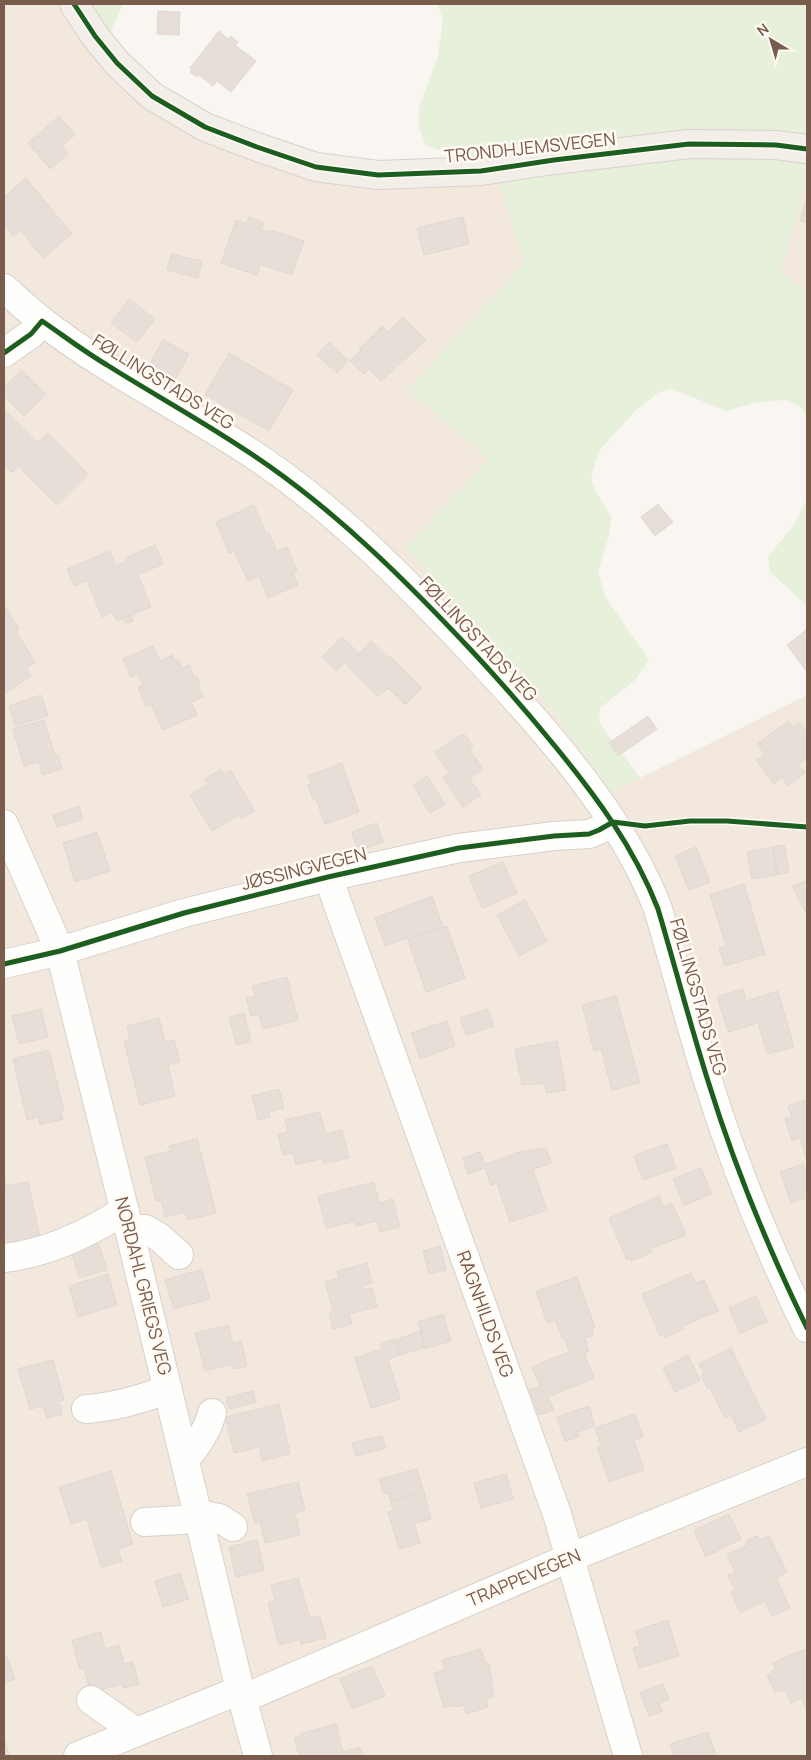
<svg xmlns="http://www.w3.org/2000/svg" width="811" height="1760" viewBox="0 0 811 1760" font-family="Manrope,sans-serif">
<rect width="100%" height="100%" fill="#f9f5f0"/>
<!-- residential -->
<path fill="#f2e8de" d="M4,4H53L108,37L178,121L248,152L497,171L524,263L408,390L489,459L536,688L612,792L807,695V1756H4Z
M807,178V293L781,272Z"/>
<!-- green -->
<path fill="#e7f0db" d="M53,4H123L108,37Z
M437,4H807V178L781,272L807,293V417L799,406L785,400L754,403L727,411L672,389L659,392L637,409L599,451L591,478L596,492L611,516L610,531L598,572L606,598L649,660L633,682L600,708L599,721L606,733L641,778L612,792L536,688L405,548L489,459L408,390L524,263L496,171L426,145L419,128V108L438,56L443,19Z
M807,499V606L770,572L768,557L795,523Z"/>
<!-- building -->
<path fill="#e6ded7" stroke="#e2d8d2" d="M158,11L180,12L179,35L157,34Z
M219,31L228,39L231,36L238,42L235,45L256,61L231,92L217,81L213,86L199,75L197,77L190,72L192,70L190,68Z
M59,116L75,135L61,146L68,154L50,169L28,143Z
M26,178L72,234L43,258L20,230L13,236L4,225V197Z
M807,197V223L800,221Z
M249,217L264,223L261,229L270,232L271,230L304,241L292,275L260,264L257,275L221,263L236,220L246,224Z
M463,217L469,244L424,255L417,228Z
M171,254L202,261L198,278L167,270Z
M129,299L155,319L137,342L111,323Z
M403,317L426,340L381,381L369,369L364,374L350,361L361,350L359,349L382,326L388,332Z
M163,340L189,354L175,379L149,365Z
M329,342L348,360L337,373L317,355Z
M229,353L293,390L269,431L205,395Z
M22,370L46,394L24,416L4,396V387Z
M4,409L37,443L48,433L88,474L57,505L18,466L12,473L4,464Z
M658,504L673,522L655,536L641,517Z
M254,505L267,535L269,533L277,551L287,547L297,571L293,573L298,585L268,598L259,576L248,581L234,551L229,553L216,522Z
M155,545L163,564L138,575L151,607L131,615L133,621L126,623L124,618L117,621L113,612L102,617L87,580L74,586L67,569L110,551L116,566L127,561L125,558Z
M4,605L19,629L16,632L35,662L26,668L31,676L4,694Z
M807,629V672L787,645Z
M342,637L359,653L348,664L346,662L336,671L322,657Z
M371,641L388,658L390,656L422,688L405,705L388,688L378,697L347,666Z
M153,646L160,661L172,655L174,660H179L182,668L189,665L194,677L196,676L200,685H198L203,697L191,702L197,715L163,730L151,704L146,707L138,687L143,685L138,674L131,677L123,659Z
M41,695L48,716L15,726L9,706Z
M648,716L657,729L618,756L609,743Z
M44,720L55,756L58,755L62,769L42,775L39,762L24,766L13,729Z
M788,721L792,727L799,722L807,733V758L799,765L805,773L788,786L782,777L774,784L756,760L765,754L757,744Z
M464,734L473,746L469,749L483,769L469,778L481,795L463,807L443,777L449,773L435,752L460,735L461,736Z
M342,763L359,812L325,824L316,799L313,800L308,785L311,784L308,776Z
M221,769L224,774L230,770L255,811L241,819L239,815L212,831L190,795L208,784L205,779Z
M427,776L445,804L430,813L413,785Z
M79,806L83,819L57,827L53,815Z
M377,823L383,842L358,851L352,832Z
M97,832L110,871L75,882L63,843Z
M784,845L789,872L777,875L773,847Z
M696,847L710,882L689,890L675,856Z
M773,847L777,875L752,879L747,852Z
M503,862L517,893L482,908L469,876Z
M807,880V915L803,906L802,907L793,886Z
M744,884L765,954L725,966L719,948L726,946L710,895Z
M432,896L443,927L408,940L407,938L385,946L375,918Z
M525,900L547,941L519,956L497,915Z
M447,926L465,978L426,992L408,940Z
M287,977L298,1020L263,1029L259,1015L251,1016L246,998L255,996L252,986Z
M743,989L746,1001L778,991L794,1047L767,1054L758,1023L728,1032L717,997Z
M616,996L640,1083L612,1090L601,1049L594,1051L582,1005Z
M41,1009L48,1037L19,1044L12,1016Z
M488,1009L494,1026L466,1035L460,1018Z
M244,1013L251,1042L236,1045L229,1017Z
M159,1018L165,1042L174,1040L180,1062L168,1065L175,1096L140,1105L124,1041L130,1039L127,1026Z
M447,1021L455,1046L420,1059L411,1033Z
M557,1041L566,1090L547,1093L545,1083L530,1085V1083L522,1085L515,1049Z
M49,1050L64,1111L61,1112L63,1119L40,1125L38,1117L27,1120L13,1059Z
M279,1089L284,1108L269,1112L270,1117L258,1120L252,1096Z
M807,1099V1161L800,1138L792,1141L785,1119L792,1117L788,1106Z
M320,1112L326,1134L342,1130L349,1158L324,1163L323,1158L296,1165L293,1153L283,1155L278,1135L288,1132L285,1120Z
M197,1139L216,1213L188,1220L185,1212L165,1217L161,1200L156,1201L145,1157L170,1151L169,1146Z
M667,1144L676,1168L643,1180L634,1156Z
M546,1148L551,1163L533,1169L547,1210L510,1222L497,1183L491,1185L485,1168L468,1174L463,1158L480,1152L485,1164L526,1150L527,1151Z
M803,1164L807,1175V1197L791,1203L780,1172Z
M701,1168L712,1194L684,1205L673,1179Z
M4,1177L6,1186L28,1182L41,1241L9,1248L6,1235H4Z
M374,1182L379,1203L393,1199L400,1227L380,1232L377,1221L356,1226L355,1221L326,1228L318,1196Z
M659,1196L664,1207L672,1203L686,1235L650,1249L652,1252L631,1261L630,1258L627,1260L609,1218Z
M94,1241L95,1243L98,1242L107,1270L79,1278L71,1251Z
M440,1246L446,1270L429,1274L423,1251Z
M367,1263L372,1283L363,1285L364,1290L372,1288L377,1307L349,1314L352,1324L333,1329L329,1313L333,1312L325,1282L339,1278L337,1271Z
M202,1269L210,1299L174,1309L165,1280Z
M691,1273L696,1283L704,1280L718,1311L682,1326L684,1329L665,1337L664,1334L660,1336L642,1294Z
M108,1274L117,1305L78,1317L69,1286Z
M577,1277L595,1327L592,1328L594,1335L585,1338L589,1351L584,1353L594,1378L548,1397L554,1410L539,1415L529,1390L540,1386L532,1367L569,1352L564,1337L562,1338L555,1320L547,1323L536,1291Z
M756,1296L767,1322L740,1333L729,1308Z
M443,1314L451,1341L424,1349V1347H426L418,1322Z
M228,1325L233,1343L241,1341L247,1366L233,1369L232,1364L205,1371L195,1333Z
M421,1331L426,1347L400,1355L395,1340Z
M395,1339L400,1355L388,1359L400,1399L371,1408L355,1358L382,1349L381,1344Z
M731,1348L766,1419L739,1432L731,1415L725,1418L710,1388L708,1389L701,1376L704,1374L699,1364Z
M688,1355L700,1380L675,1392L663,1368Z
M53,1360L64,1400L59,1401L62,1414L47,1418L43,1406L30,1409L18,1369Z
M253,1391L256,1402L229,1409L226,1398Z
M279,1404L290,1454L262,1461L259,1447L234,1453L225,1417Z
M589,1406L595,1426L577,1432L579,1437L565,1441L557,1417Z
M635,1414L643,1437L634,1440L644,1470L609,1482L597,1447L601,1446L595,1428Z
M382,1436L386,1448L356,1456L352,1443Z
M417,1469L424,1492L391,1502L388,1493L384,1494L379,1479Z
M111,1471L133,1544L118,1549L122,1561L101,1567L87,1519L71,1524L59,1487Z
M506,1474L513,1499L481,1508L474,1483Z
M298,1482L305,1510L295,1513L300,1535L265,1543L260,1522L255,1523L247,1494Z
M424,1492L431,1519L414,1523L420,1543L399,1549L388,1512L393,1511L391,1502Z
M729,1514L741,1539L716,1551L717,1552L705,1556L694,1530Z
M757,1536L759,1540L769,1536L787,1572L776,1578L790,1608L772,1616L765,1601L740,1613L731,1592L735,1590L728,1575L735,1572L727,1554L748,1545L746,1541Z
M257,1540L264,1570L236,1577L229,1547Z
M180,1573L189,1599L163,1607L155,1581Z
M298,1578L310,1618L320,1616L326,1638L301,1644L300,1639L279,1645L268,1603L275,1600L271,1585Z
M668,1620L679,1656L639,1668L633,1648L640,1646L635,1631Z
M101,1632L105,1649L119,1645L124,1664L133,1662L139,1684L123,1688L122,1684L96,1691L94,1686L89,1687L84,1668L80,1670L72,1640Z
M807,1648V1711L801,1698L791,1703L785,1690L782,1692L780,1689L775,1692L767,1675L773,1673L772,1671L776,1669L773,1663Z
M481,1649L485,1663L488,1662L493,1683L491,1684L494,1697L486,1699L488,1707L466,1714L464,1705L456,1707L455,1705L444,1708L434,1673L445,1670L442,1660Z
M7,1657L15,1679L4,1683V1658Z
M372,1666L385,1696L352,1709L340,1679Z
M663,1684L669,1699L659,1703L662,1711L649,1716L640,1693Z
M336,1724L343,1752L360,1747L363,1756H299L294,1738L301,1736L300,1734Z
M708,1732L716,1756H674L670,1744Z
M4,1737L9,1756H4Z"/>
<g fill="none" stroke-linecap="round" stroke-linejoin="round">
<defs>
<path id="minor" d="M4,288C16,299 29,311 42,321C112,376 194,413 267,464C342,516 405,581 467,646C539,723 620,810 658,909C675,966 690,1024 708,1081C734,1165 768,1248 807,1328
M4,353L31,334L42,321
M4,824L60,951L129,1229L240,1690L258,1756
M328,877L557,1514L628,1756
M4,964L60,951L184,913L328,877L459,848L554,836L589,834L599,830L613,822
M129,1229H145L159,1237L179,1255
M4,1258C48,1253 88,1234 125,1210
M86,1409C115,1407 140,1400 168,1389
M185,1460C197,1445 207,1432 212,1413
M198,1514L219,1518L233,1527
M145,1522L199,1519
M242,1699L569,1558L807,1462
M91,1700L136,1732
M78,1756L240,1690"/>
<path id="major" d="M74,4L95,36L117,63L152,96L205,127L257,147L316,167L378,175L481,171L554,160L689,144L776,145L807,149"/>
</defs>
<!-- minor casing -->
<use href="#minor" stroke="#d7d1cb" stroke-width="30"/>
<!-- major casing -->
<use href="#major" stroke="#dad1cc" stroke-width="30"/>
<!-- minor -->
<use href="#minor" stroke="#fefefd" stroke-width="28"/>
<!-- major -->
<use href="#major" stroke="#f3eee8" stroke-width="28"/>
<defs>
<path id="cycleway" d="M74,4L95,36L117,63L152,96L205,127L257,147L316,167L378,175L481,171L554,160L689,144L776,145L807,149
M4,353L31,334L42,321C64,336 85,352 107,365C161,399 217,429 269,466C344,519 408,583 471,650C500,681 527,712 554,745C596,796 634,847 658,909C675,966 690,1024 708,1081C734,1165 768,1248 807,1328
M613,822L645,826L690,821H727L807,827
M4,964L60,951L184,913L328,877L459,848L554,836L589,834L599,830L613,822"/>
</defs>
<!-- cycleway casing -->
<use href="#cycleway" stroke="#fffaf3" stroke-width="8"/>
<!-- cycleway -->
<use href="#cycleway" stroke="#1b5e20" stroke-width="5"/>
</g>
<g text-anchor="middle" stroke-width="5" stroke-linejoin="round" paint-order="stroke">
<!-- street labels -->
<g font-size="18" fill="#7a5c4d" stroke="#fffaf3">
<text transform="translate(530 148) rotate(-6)" y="6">TRONDHJEMSVEGEN</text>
<text transform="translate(163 382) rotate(32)" y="6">FØLLINGSTADS VEG</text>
<text transform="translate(478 639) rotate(47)" y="6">FØLLINGSTADS VEG</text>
<text transform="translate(304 869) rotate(-14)" y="6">JØSSINGVEGEN</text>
<text transform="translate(698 997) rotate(74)" y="6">FØLLINGSTADS VEG</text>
<text transform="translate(143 1286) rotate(76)" y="6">NORDAHL GRIEGS VEG</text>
<text transform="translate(485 1314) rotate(70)" y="6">RAGNHILDS VEG</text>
<text transform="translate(524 1578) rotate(-23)" y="6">TRAPPEVEGEN</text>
</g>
</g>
<!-- border -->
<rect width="811" height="1760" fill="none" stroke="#7a5c4d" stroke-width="10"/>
<!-- north arrow -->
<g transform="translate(771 40) rotate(322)" stroke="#fffaf3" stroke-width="4" paint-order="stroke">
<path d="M0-4L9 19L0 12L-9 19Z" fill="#7a5c4d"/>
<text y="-8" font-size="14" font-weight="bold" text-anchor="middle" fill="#7a5c4d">N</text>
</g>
</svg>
